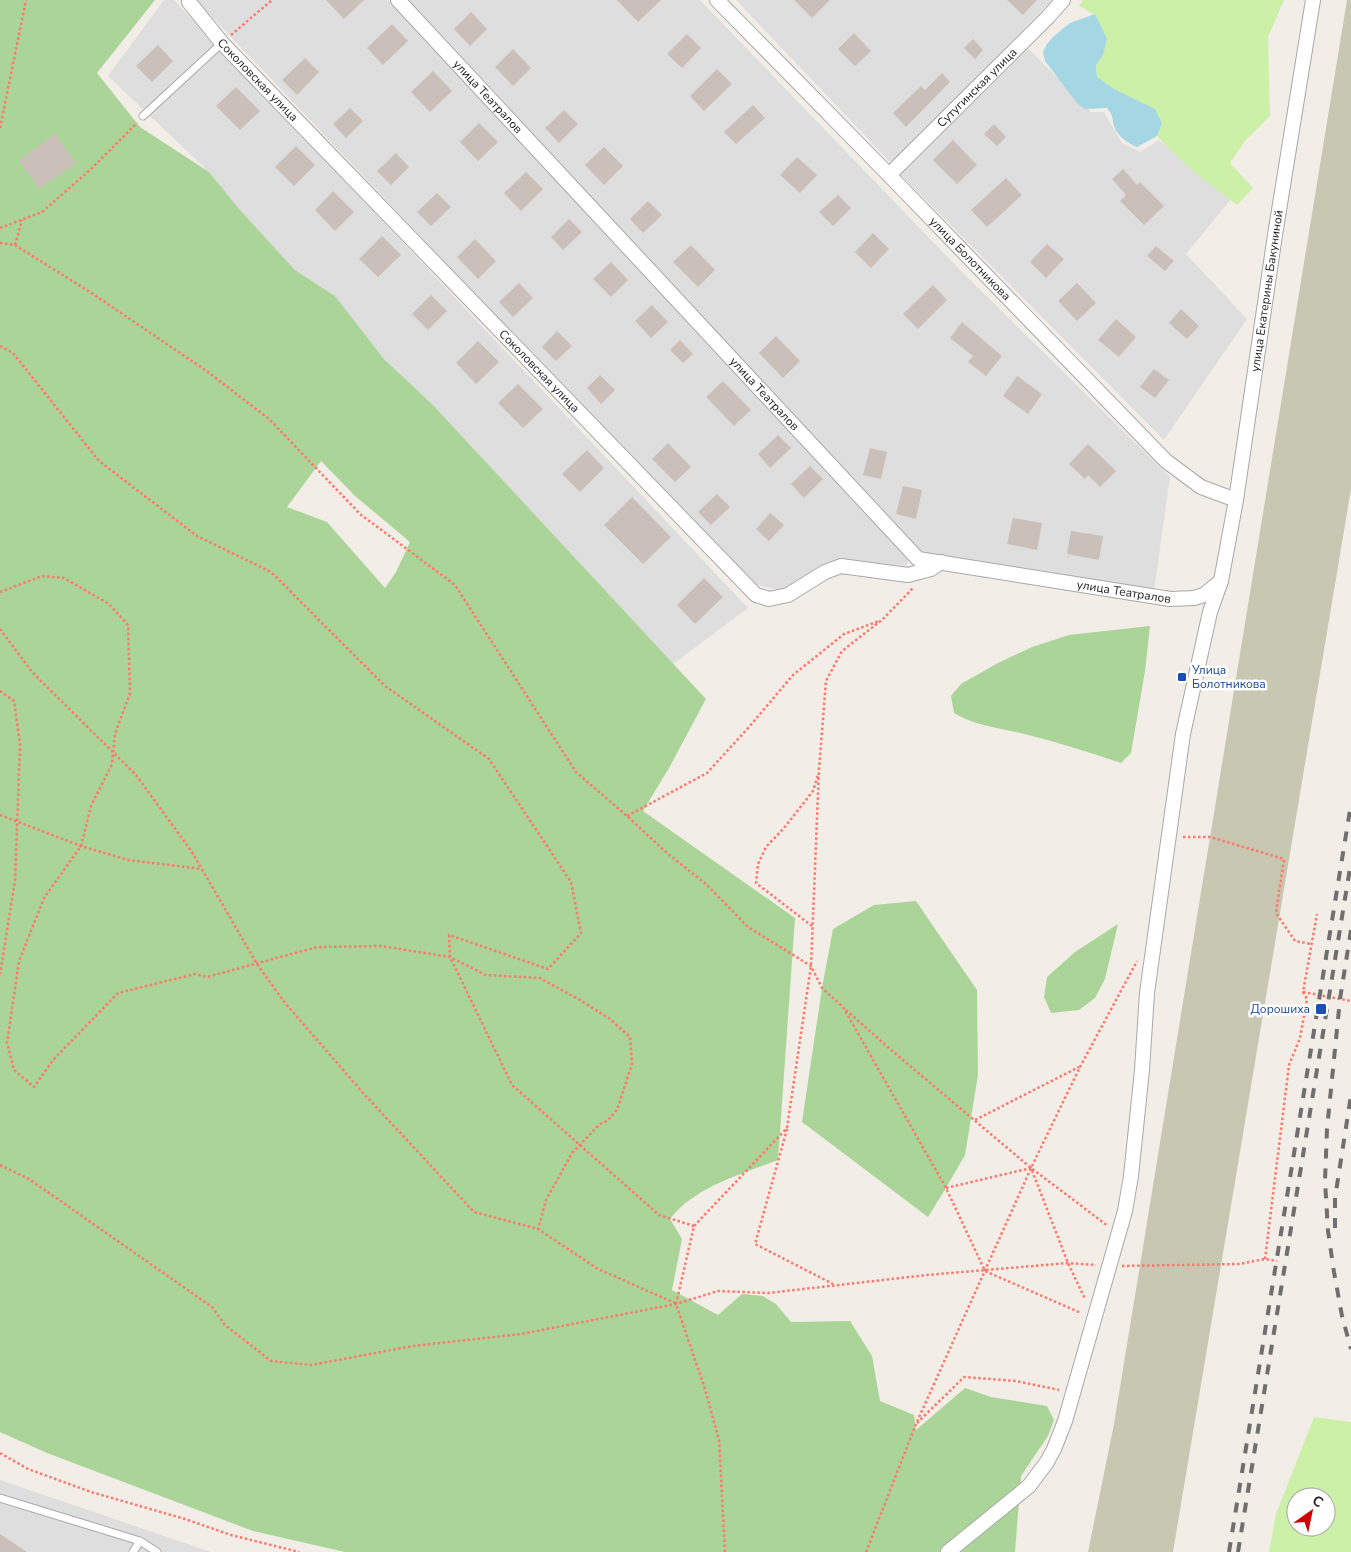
<svg xmlns="http://www.w3.org/2000/svg" width="1351" height="1552" viewBox="0 0 1351 1552" font-family="'Nunito Sans',sans-serif">
<rect width="100%" height="100%" fill="#f2eee7"/>
<!-- residential -->
<path fill="#dfdede" d="M164,0H174L748,608L673,664L432,404L384,359L335,296L295,270L240,210L209,172L108,76Z
M196,0H390L910,558L906,566L838,559L822,564L783,591L754,584L520,341Z
M404,0H700L960,270L1170,477L1154,591L918,552Z
M736,0H1052L892,164Z
M1025,45L1091,112H1104L1122,143L1140,152L1159,140L1231,199L1186,254L1247,319L1164,440L899,173Z
M0,1480L211,1552H0Z"/>
<!-- construction -->
<path fill="#c8c7b1" d="M1347,0H1351V489L1173,1552H1088L1114,1424Z"/>
<!-- grass -->
<path fill="#cdf0a9" fill-rule="evenodd" d="M1083,0H1284L1268,37L1270,116L1245,141L1230,163L1253,188L1237,205C1208,183 1181,163 1157,136L1162,123L1155,109L1114,89L1097,77L1096,65L1103,55L1107,39L1095,15L1079,6Z
M1314,1417L1351,1422V1552H1269L1276,1514ZM1296,1497H1326V1527H1296Z"/>
<!-- forest -->
<path fill="#abd598" fill-rule="evenodd" d="M0,0H155L97,73L140,127L209,172L240,210L295,270L335,296L384,359L432,404L706,699L669,768L643,811L795,918L778,1160C740,1175 696,1186 670,1219L682,1239L672,1290L718,1315L742,1294L763,1296L776,1304L791,1322L850,1321L872,1356L880,1401L914,1415L916,1430L965,1388L991,1397L1047,1406L1054,1420L1048,1436L1021,1476L1015,1552H345L253,1531L47,1453L0,1432ZM321,461L355,496L410,542L396,572L385,588L327,522L287,507Z
M1150,626L1145,671L1131,753L1121,763C1089,752 1057,742 1024,734C1001,728 974,726 954,713L951,696L961,684L998,663L1032,647L1069,635Z
M916,901L977,990L978,1075L965,1155L946,1188L928,1217L802,1122L822,988L833,929L874,905Z
M1118,924L1105,979L1095,998L1079,1010L1051,1013L1044,997L1047,977L1075,952Z"/>
<!-- water -->
<path fill="#a4d6e3" d="M1095,14L1107,39L1103,55L1096,65L1097,77L1114,89L1155,109L1162,123L1157,136L1137,147C1128,143 1118,137 1114,126C1112,117 1113,115 1107,108L1085,109L1077,103L1045,61L1043,52L1047,44L1053,37L1070,23Z"/>
<!-- building -->
<path fill="#cbc0b9" d="M326,0H364L344,19Z
M617,0H661L638,22Z
M794,0H830L812,18Z
M1007,0H1037L1023,15Z
M471,12L487,29L470,46L454,29Z
M392,24L408,41L383,65L367,48Z
M854,33L871,51L855,66L838,49Z
M687,34L701,48L682,68L667,54Z
M973,39L983,50L975,59L964,48Z
M158,45L173,61L152,82L136,66Z
M513,49L531,68L513,86L495,67Z
M305,58L319,72L297,95L282,80Z
M717,69L732,84L704,111L690,96Z
M433,71L452,91L430,112L411,92Z
M942,73L950,82L906,127L893,113L921,86L925,90Z
M236,87L260,111L240,130L216,106Z
M753,105L765,118L736,144L724,132Z
M350,108L363,121L346,138L333,124Z
M564,110L578,124L559,143L545,128Z
M479,123L498,142L478,161L460,142Z
M994,124L1006,137L997,146L984,134Z
M55,134L76,163L39,189L19,160Z
M953,140L977,165L957,184L933,160Z
M296,146L315,165L294,186L275,167Z
M604,147L623,166L604,185L585,165Z
M396,153L409,167L391,185L377,171Z
M797,157L817,175L800,193L780,175Z
M1123,169L1137,185L1140,182L1164,206L1144,225L1120,201L1126,195L1112,179Z
M526,172L543,189L521,211L504,193Z
M1006,178L1022,195L987,227L971,210Z
M333,191L354,212L335,231L315,210Z
M437,193L451,207L431,226L417,212Z
M838,195L851,208L833,226L819,212Z
M648,201L662,215L643,233L630,219Z
M569,219L582,232L563,250L551,237Z
M873,233L889,249L871,268L855,252Z
M382,236L401,255L378,277L359,259Z
M475,239L496,261L478,279L457,257Z
M1047,244L1064,259L1046,278L1030,262Z
M691,245L715,270L698,287L673,262Z
M1156,246L1174,261L1165,271L1147,256Z
M611,262L628,280L611,297L593,279Z
M519,283L533,298L513,317L499,302Z
M1077,283L1096,303L1077,321L1058,301Z
M933,285L947,300L918,329L903,314Z
M431,295L447,311L428,330L412,314Z
M652,305L668,322L651,338L635,321Z
M1181,309L1199,326L1187,339L1169,323Z
M1116,319L1136,337L1119,357L1098,340Z
M962,322L1002,356L986,376L968,362L973,356L950,338Z
M557,331L572,346L556,361L542,347Z
M776,336L800,361L783,378L759,353Z
M680,340L693,354L683,363L670,350Z
M478,341L499,362L476,384L456,363Z
M1154,369L1169,380L1155,398L1140,387Z
M600,375L615,390L601,404L587,388Z
M1017,376L1042,394L1028,414L1003,396Z
M723,381L751,410L734,426L706,397Z
M518,384L543,409L523,428L498,403Z
M778,435L791,448L770,468L758,454Z
M668,443L691,467L675,482L652,459Z
M1088,444L1116,471L1100,487L1088,475L1085,479L1069,464Z
M870,448L887,452L881,479L863,475Z
M587,450L604,468L580,492L562,474Z
M810,466L823,479L804,498L791,484Z
M903,486L922,490L916,519L896,514Z
M717,494L730,507L711,525L698,512Z
M632,497L671,537L643,564L604,525Z
M770,513L784,525L769,541L756,529Z
M1013,518L1042,523L1037,550L1007,544Z
M1071,531L1103,536L1099,560L1067,554Z
M704,578L723,597L695,624L677,605Z
M0,1534L27,1552H0Z"/>
<g fill="none" stroke-linecap="round" stroke-linejoin="round">
<defs>
<path id="service" d="M143,116L222,43
M0,1498L140,1541
M133,1552L140,1541L157,1552"/>
<g id="minor">
<path id="s1" d="M398,0L918,559L1170,599L1194,598L1204,595L1221,581"/>
<path id="s2" d="M717,0L889,175L1166,461L1201,487L1236,500"/>
<path id="s3" d="M189,2L222,43L756,595L769,599L788,595L825,572L841,566L908,575L931,569L941,562"/>
<path id="s4" d="M889,175L1048,17L1063,0"/>
<path id="s5" d="M948,1552L1029,1486L1047,1462L1054,1449L1065,1421L1125,1211L1131,1176L1142,1070L1147,993L1183,734L1210,612L1221,581L1236,500L1275,235L1313,0"/>
</g>
</defs>
<!-- service casing -->
<use href="#service" stroke="#a8a8a8" stroke-width="9"/>
<!-- minor casing -->
<use href="#minor" stroke="#a8a8a8" stroke-width="16"/>
<!-- path -->
<path stroke="#ff776b" stroke-width="2.5" stroke-dasharray="2.5 2.5" stroke-linecap="butt" d="M231,35L272,0
M0,128L26,0
M0,228L42,212L90,170L137,123
M0,243L15,245L93,294L208,372L269,419L360,514L455,585L576,772L627,816L668,854L706,884L748,927L811,966L822,988L843,1007L946,1188L985,1271L1081,1313
M15,245L22,220
M0,346L13,353L99,461L197,536L271,572L385,686L489,759L571,882L581,933L548,969L449,935L450,957L512,1085L659,1215L694,1226
M0,592L42,576L64,578L109,604L128,625L130,693L115,734L112,764L91,806L81,846L44,898L19,961L7,1043L14,1070L34,1087L53,1060L118,993L195,974L207,977L317,947L381,946L450,957L486,975L540,978L580,1000L610,1019L630,1037L632,1064L617,1110L607,1121L600,1124L572,1153L546,1200L538,1229
M0,629L32,672L136,775L192,852L257,964L285,1003L364,1094L474,1212L538,1229L598,1269L675,1303
M0,691L14,701L20,745L15,881L0,974
M0,815L81,846L128,860L202,869
M627,816L707,773L749,727L793,675L844,634L879,621
M1183,837H1210L1284,859L1276,913L1295,941L1311,944
M812,926L756,883L758,864L766,847L784,828L813,791L818,775
M1303,992L1351,1001
M846,1010L890,1049L1031,1168L1108,1226
M975,1120L1079,1067
M787,1129L755,1244L833,1284
M0,1165L29,1179L212,1307L225,1325L271,1361L311,1365L413,1346L521,1334L676,1304L718,1291L768,1293L927,1275L1068,1263L1096,1265
M946,1188L1031,1168L1068,1263L1085,1299
M1265,1259L1289,1065L1300,1038L1307,999L1303,992L1317,914
M1122,1266L1239,1264L1265,1259L1277,1261
M917,1423L964,1377L1016,1381L1059,1390
M0,1453L28,1469L91,1492L185,1519L231,1535L299,1552
M725,1552L719,1440L705,1389L676,1304L694,1226L787,1128L811,966L819,769L826,681L842,651L883,619L913,588
M866,1552L916,1424L1031,1168L1080,1067L1137,961"/>
<!-- service -->
<use href="#service" stroke="#fff" stroke-width="7"/>
<!-- minor -->
<use href="#minor" stroke="#fff" stroke-width="14"/>
<!-- rail -->
<path stroke="#6f6f6f" stroke-width="4" stroke-dasharray="10 10" stroke-linecap="butt" d="M1351,930L1340,999L1327,1129L1325,1181L1328,1231L1334,1272L1342,1316L1351,1349
M1335,1228V1198L1351,1095
M1229,1552L1351,804
M1238,1552L1351,862"/>
</g>
<!-- markers -->
<g fill="#1a4fb4" stroke="#fff" stroke-width="2">
<rect x="1177" y="672" width="10" height="10" rx="2.5"/>
<rect x="1315" y="1003" width="12" height="12" rx="2.5"/>
</g>
<g text-anchor="middle" stroke-width="5" stroke-linejoin="round" paint-order="stroke">
<!-- street labels -->
<g font-size="12" fill="#212121" stroke="#fff">
<text dy="4" stroke="none"><textPath href="#s3" startOffset="104">Соколовская улица</textPath></text>
<text dy="4" stroke="none"><textPath href="#s4" startOffset="124">Сутугинская улица</textPath></text>
<text dy="4" stroke="none"><textPath href="#s1" startOffset="132">улица Театралов</textPath></text>
<text dy="4" stroke="none"><textPath href="#s2" startOffset="362">улица Болотникова</textPath></text>
<text dy="4" stroke="none"><textPath href="#s5" startOffset="1330">улица Екатерины Бакуниной</textPath></text>
<text dy="4" stroke="none"><textPath href="#s3" startOffset="509">Соколовская улица</textPath></text>
<text dy="4" stroke="none"><textPath href="#s1" startOffset="538">улица Театралов</textPath></text>
<text dy="4" stroke="none"><textPath href="#s1" startOffset="972">улица Театралов</textPath></text>
</g>
<!-- transit labels -->
<g font-size="12" fill="#164399" stroke="#fff" text-anchor="start">
<text x="1192" y="674">Улица<tspan x="1192" dy="14">Болотникова</tspan></text>
<text x="1310" y="1013" text-anchor="end">Дорошиха</text>
</g>
</g>
<!-- north arrow -->
<g transform="translate(1311 1512) rotate(33)"><circle r="24" fill="#ffffff" stroke="#a6a6a6"/>
<path d="M0-4L9 19L0 12L-9 19Z" fill="#d20005"/>
<text y="-8" font-size="14" font-weight="bold" text-anchor="middle" fill="#212121">С</text>
</g>
</svg>
